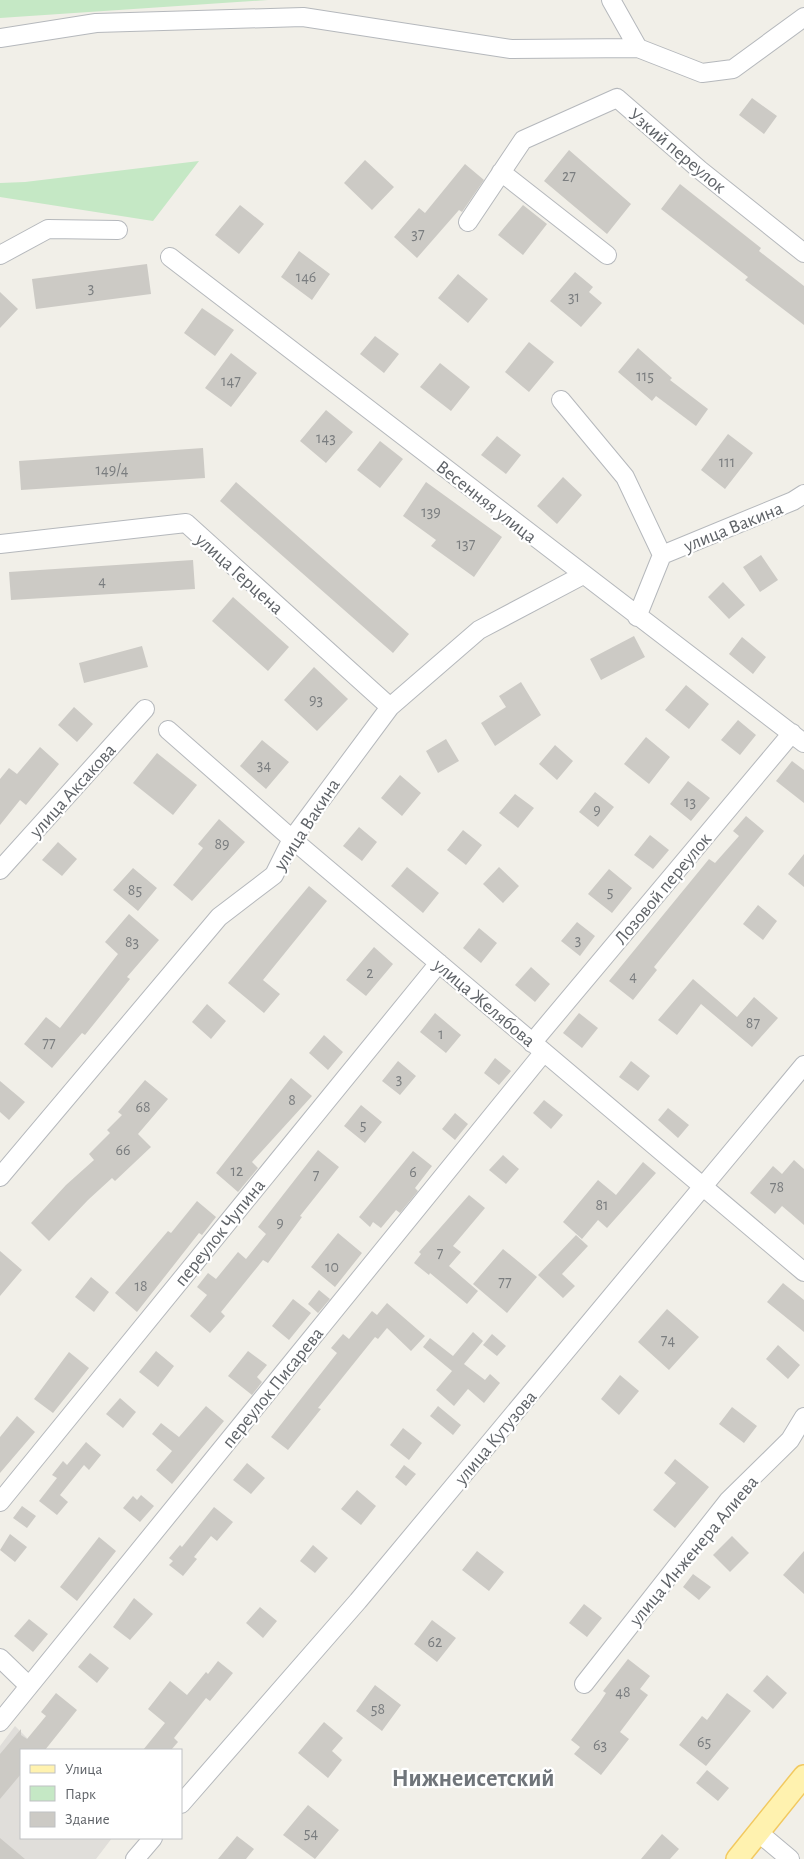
<svg xmlns="http://www.w3.org/2000/svg" width="804" height="1859" viewBox="0 0 804 1859" font-family="'Alegreya Sans',sans-serif">
<rect width="100%" height="100%" fill="#f1efe8"/>
<!-- industrial -->
<path fill="#e0deda" d="M15,1726L39,1750H21V1838H112L96,1859H0V1746Z"/>
<!-- green -->
<path fill="#c5e8c5" d="M0,0H268L0,18Z
M199,161L153,221L0,197V183L25,182Z"/>
<!-- building -->
<path fill="#cccac5" d="M752,98L777,116L764,134L739,115Z
M569,150L631,204L607,234L544,181Z
M365,160L394,187L372,210L344,183Z
M465,164L484,180L462,212L459,210L417,258L394,237L419,208L425,213Z
M680,184L761,248L759,251L804,286V325L745,280L748,277L661,209Z
M240,205L264,224L239,254L215,235Z
M523,205L547,224L523,255L498,235Z
M299,251L330,274L312,300L281,277Z
M147,264L151,294L36,309L32,279Z
M575,272L593,287L589,292L602,303L581,327L550,301Z
M458,274L488,299L468,323L438,298Z
M0,292L18,309L0,328Z
M202,308L234,330L215,356L184,333Z
M375,336L399,354L384,373L360,354Z
M529,342L554,362L529,392L505,372Z
M638,348L672,378L670,380L708,409L696,426L656,396L652,401L618,372Z
M231,353L257,373L231,407L205,388Z
M440,363L470,387L451,411L420,387Z
M326,410L353,432L326,463L300,441Z
M728,434L753,453L725,489L701,470Z
M497,436L521,455L506,474L481,455Z
M380,441L403,459L380,488L357,470Z
M203,448L205,478L21,490L19,461Z
M563,477L582,495L557,524L537,506Z
M236,482L409,634L393,653L220,501Z
M426,482L502,537L474,577L431,546L436,540L403,516Z
M761,555L778,580L760,592L743,567Z
M193,560L195,589L11,600L9,572Z
M723,582L745,605L729,619L708,597Z
M233,597L289,647L268,671L212,621Z
M634,636L645,657L601,680L590,659Z
M742,637L766,657L753,674L729,654Z
M142,646L148,667L84,683L79,663Z
M314,667L348,699L317,731L284,700Z
M521,682L541,715L495,746L481,723L506,707L499,696Z
M686,685L709,704L689,729L665,710Z
M74,707L93,724L77,742L58,725Z
M738,720L756,735L740,755L721,740Z
M646,737L670,757L649,784L624,764Z
M446,739L459,761L438,773L426,751Z
M262,740L289,762L266,789L240,766Z
M555,745L573,761L557,780L539,764Z
M40,747L59,764L26,805L20,800L0,825V779L9,768L17,774Z
M157,753L197,785L173,815L133,783Z
M792,761L804,770V803L776,781Z
M400,775L421,793L402,816L381,798Z
M688,781L710,798L691,821L670,804Z
M595,792L614,807L598,827L579,812Z
M515,794L534,808L518,828L499,813Z
M746,816L764,831L654,967L657,970L633,1000L609,981L709,859L715,863L739,836L733,831Z
M219,819L245,842L192,901L173,885L203,848L198,844Z
M359,827L377,842L362,861L343,846Z
M463,830L482,845L466,865L447,850Z
M650,835L669,850L653,869L634,855Z
M58,842L77,859L62,876L42,860Z
M804,854V887L788,874Z
M407,867L439,893L423,913L391,886Z
M499,867L519,886L503,903L483,884Z
M133,868L157,888L138,911L113,890Z
M609,869L632,888L612,913L588,894Z
M309,886L327,901L263,980L280,994L264,1013L228,983Z
M758,905L777,921L763,940L743,924Z
M129,914L159,940L127,977L130,979L85,1035L82,1033L52,1068L24,1044L46,1017L60,1028L118,954L105,942Z
M577,922L595,936L580,956L561,941Z
M479,928L497,943L481,963L463,948Z
M374,947L393,964L366,996L346,980Z
M531,967L550,984L535,1002L515,985Z
M693,979L737,1017L754,997L778,1018L752,1047L701,1004L677,1035L658,1020Z
M207,1004L226,1021L211,1039L192,1022Z
M435,1013L461,1035L446,1053L420,1032Z
M579,1013L598,1028L582,1048L563,1033Z
M324,1035L343,1052L328,1070L309,1053Z
M495,1058L511,1071L499,1085L484,1073Z
M398,1061L416,1076L400,1095L382,1081Z
M631,1061L650,1076L638,1091L619,1077Z
M291,1078L312,1096L252,1162L258,1168L238,1192L216,1173Z
M145,1080L168,1099L138,1134L151,1147L115,1181L112,1178L88,1200L49,1241L31,1223L66,1185L94,1160L89,1154L110,1133L107,1130L122,1115L118,1112Z
M0,1081L25,1102L9,1120L0,1112Z
M544,1100L563,1115L551,1129L533,1113Z
M361,1105L382,1122L365,1143L344,1126Z
M668,1108L689,1125L678,1138L658,1120Z
M455,1113L468,1124L455,1140L442,1129Z
M318,1150L339,1167L300,1216L302,1217L268,1263L263,1260L221,1312L225,1316L210,1333L190,1316L207,1295L197,1287L208,1273L216,1279L238,1252L246,1259L266,1234L258,1227Z
M413,1151L432,1166L415,1188L418,1191L400,1213L396,1210L381,1228L373,1222L370,1227L359,1217Z
M503,1155L519,1169L506,1184L489,1170Z
M794,1160L804,1169V1225L782,1206L775,1214L750,1193L773,1166L782,1174Z
M643,1162L656,1173L607,1228L598,1220L582,1239L563,1222L598,1180L616,1195Z
M469,1195L485,1208L453,1246L461,1252L449,1266L478,1291L467,1304L430,1273L429,1275L414,1263L421,1254L419,1252Z
M197,1201L216,1217L202,1235L199,1233L137,1312L115,1293L168,1231L171,1233Z
M338,1233L362,1253L335,1287L311,1267Z
M576,1235L588,1246L562,1274L575,1286L563,1298L538,1275Z
M503,1249L537,1277L507,1313L473,1284Z
M0,1251L22,1270L0,1296Z
M91,1277L109,1292L94,1312L75,1297Z
M783,1283L804,1300V1332L767,1302Z
M319,1290L330,1299L318,1313L308,1304Z
M293,1299L311,1313L289,1340L272,1326Z
M387,1303L425,1336L411,1351L387,1328L378,1339L375,1337L318,1408L321,1409L288,1450L271,1437L337,1353L331,1348L343,1334L349,1339L372,1311L377,1315Z
M667,1309L699,1337L669,1370L638,1342Z
M473,1332L483,1341L464,1364L485,1380L490,1374L500,1383L484,1403L468,1389L454,1406L436,1390L452,1371L423,1347L430,1338L453,1356Z
M492,1334L506,1346L497,1356L483,1345Z
M778,1345L800,1365L788,1379L766,1359Z
M156,1351L174,1366L158,1387L139,1372Z
M248,1351L267,1365L257,1377L262,1382L252,1395L228,1376Z
M69,1352L89,1368L53,1413L34,1399Z
M620,1375L639,1391L619,1415L601,1399Z
M120,1398L136,1412L123,1428L106,1414Z
M206,1406L224,1421L172,1484L156,1470L172,1451L152,1434L161,1423L179,1437Z
M438,1406L461,1425L453,1435L430,1416Z
M732,1407L757,1426L744,1443L719,1424Z
M17,1416L35,1432L0,1473V1437Z
M403,1428L422,1443L409,1460L390,1445Z
M86,1442L101,1455L89,1470L84,1465L60,1495L68,1502L57,1515L39,1501L57,1478L52,1475L63,1461L67,1465Z
M675,1459L709,1487L675,1528L653,1510L676,1483L664,1473Z
M247,1463L265,1478L251,1494L233,1480Z
M404,1465L416,1474L406,1486L395,1477Z
M357,1490L376,1506L361,1525L341,1509Z
M141,1495L154,1506L140,1522L123,1508L133,1496L137,1500Z
M22,1506L36,1516L27,1528L13,1518Z
M214,1507L233,1522L217,1541L211,1536L194,1557L197,1559L183,1576L169,1565L173,1561L169,1558L180,1545L182,1547Z
M10,1534L27,1547L15,1562L0,1550Z
M732,1536L749,1553L730,1572L713,1555Z
M99,1537L116,1551L77,1601L60,1587Z
M313,1545L328,1558L315,1573L300,1561Z
M477,1551L504,1572L489,1591L462,1570Z
M804,1551V1594L783,1575Z
M693,1574L711,1587L699,1600L683,1587Z
M134,1598L153,1614L130,1640L113,1627Z
M584,1604L602,1618L587,1637L569,1623Z
M260,1607L277,1621L263,1638L246,1623Z
M29,1619L48,1634L33,1652L14,1636Z
M432,1620L456,1638L437,1662L414,1644Z
M90,1653L109,1668L97,1683L78,1667Z
M628,1659L650,1676L640,1689L648,1695L620,1732L629,1739L601,1775L574,1754L580,1747L571,1740L600,1702L606,1693L603,1691Z
M218,1661L233,1673L210,1701L206,1698L174,1738L178,1742L171,1750H143L165,1723L148,1709L170,1681L187,1695L206,1672L208,1674Z
M767,1675L787,1693L773,1709L753,1691Z
M375,1685L401,1705L382,1731L356,1711Z
M56,1693L77,1710L45,1750H21V1774L0,1799V1754L21,1729V1735L27,1739L46,1716L41,1712Z
M727,1693L751,1711L706,1766L679,1745L702,1716L707,1720Z
M324,1722L343,1738L332,1751L342,1760L328,1778L298,1753Z
M707,1770L729,1788L718,1801L696,1783Z
M308,1805L339,1830L315,1859L283,1835Z
M662,1834L679,1849L670,1859H641Z
M237,1836L254,1849L246,1859H218Z
M0,1838L25,1859H0Z"/>
<g fill="none" stroke-linecap="round" stroke-linejoin="round">
<defs>
<path id="minor" d="M611,0L638,48L702,73L733,69L804,17
M0,38L96,23L303,17L511,49L638,48
M501,172L607,255
M468,222L523,140L617,98L700,170L804,253
M0,255L48,229L118,230
M170,257L804,743
M561,400L625,477L662,555L637,617
M0,544L186,523L390,707
M662,555L793,501L804,494
M168,730L292,839L804,1272
M0,870L145,709
M532,1043L792,733
M0,1177L219,917L274,875L292,839L390,707L479,630L583,575
M0,1502L439,963
M0,1658L29,1686
M584,1684L728,1501L790,1440L804,1417
M0,1722L544,1052
M181,1804L358,1601L804,1065
M759,1833L790,1859
M135,1859L153,1838"/>
<path id="major" d="M737,1859L804,1776"/>
</defs>
<!-- minor casing -->
<use href="#minor" stroke="#b5b8bc" stroke-width="20"/>
<!-- major casing -->
<use href="#major" stroke="#f2c960" stroke-width="24"/>
<!-- minor -->
<use href="#minor" stroke="#fff" stroke-width="18"/>
<!-- major -->
<use href="#major" stroke="#fff2af" stroke-width="21"/>
</g>
<g text-anchor="middle" stroke-width="4.5" stroke-linejoin="round" paint-order="stroke">
<!-- number labels -->
<g font-size="16" fill="#7a7d7f">
<text x="569" y="181">27</text>
<text x="418" y="239">37</text>
<text x="306" y="282">146</text>
<text x="91" y="293">3</text>
<text x="574" y="302">31</text>
<text x="645" y="381">115</text>
<text x="231" y="386">147</text>
<text x="326" y="443">143</text>
<text x="727" y="467">111</text>
<text x="112" y="475">149/4</text>
<text x="431" y="517">139</text>
<text x="466" y="549">137</text>
<text x="102" y="586">4</text>
<text x="316" y="705">93</text>
<text x="264" y="770">34</text>
<text x="690" y="807">13</text>
<text x="597" y="815">9</text>
<text x="222" y="849">89</text>
<text x="135" y="895">85</text>
<text x="610" y="897">5</text>
<text x="578" y="945">3</text>
<text x="132" y="947">83</text>
<text x="370" y="978">2</text>
<text x="633" y="981">4</text>
<text x="753" y="1028">87</text>
<text x="441" y="1039">1</text>
<text x="49" y="1048">77</text>
<text x="399" y="1084">3</text>
<text x="292" y="1105">8</text>
<text x="143" y="1112">68</text>
<text x="363" y="1130">5</text>
<text x="123" y="1155">66</text>
<text x="237" y="1176">12</text>
<text x="413" y="1177">6</text>
<text x="316" y="1180">7</text>
<text x="777" y="1192">78</text>
<text x="602" y="1210">81</text>
<text x="280" y="1228">9</text>
<text x="440" y="1258">7</text>
<text x="332" y="1272">10</text>
<text x="505" y="1287">77</text>
<text x="141" y="1291">18</text>
<text x="668" y="1345">74</text>
<text x="435" y="1647">62</text>
<text x="623" y="1697">48</text>
<text x="378" y="1714">58</text>
<text x="704" y="1747">65</text>
<text x="600" y="1750">63</text>
<text x="311" y="1838">54</text>
</g>
<!-- street labels -->
<g font-size="19" fill="#5f6368" stroke="#fff">
<text transform="translate(678 150) rotate(40)" y="7">Узкий переулок</text>
<text transform="translate(487 501) rotate(38)" y="7">Весенняя улица</text>
<text transform="translate(733 526) rotate(-22)" y="7">улица Вакина</text>
<text transform="translate(240 573) rotate(42)" y="7">улица Герцена</text>
<text transform="translate(72 790) rotate(-48)" y="7">улица Аксакова</text>
<text transform="translate(306 824) rotate(-57)" y="7">улица Вакина</text>
<text transform="translate(662 888) rotate(-50)" y="7">Лозовой переулок</text>
<text transform="translate(485 1002) rotate(40)" y="7">улица Желябова</text>
<text transform="translate(219 1232) rotate(-51)" y="7">переулок Чупина</text>
<text transform="translate(272 1387) rotate(-51)" y="7">переулок Писарева</text>
<text transform="translate(495 1437) rotate(-50)" y="7">улица Кутузова</text>
<text transform="translate(693 1550) rotate(-50)" y="7">улица Инженера Алиева</text>
</g>
<!-- district labels -->
<g font-size="24" font-weight="bold" fill="#70757a" stroke="#fff">
<text x="473" y="1786">Нижнеисетский</text>
</g>
</g>
<!-- legend -->
<rect x="20" y="1749" width="162" height="90" fill="#ffffff" stroke="#bfc1c3"/>
<rect x="30" y="1765" width="25" height="8" fill="#fff2af" stroke="#bfc1c3"/>
<text x="65" y="1774" font-size="15" fill="#5f6368">Улица</text>
<rect x="30" y="1786" width="25" height="15" fill="#c5e8c5" stroke="#bfc1c3"/>
<text x="65" y="1799" font-size="15" fill="#5f6368">Парк</text>
<rect x="30" y="1812" width="25" height="15" fill="#cccac5" stroke="#bfc1c3"/>
<text x="65" y="1824" font-size="15" fill="#5f6368">Здание</text>
</svg>
